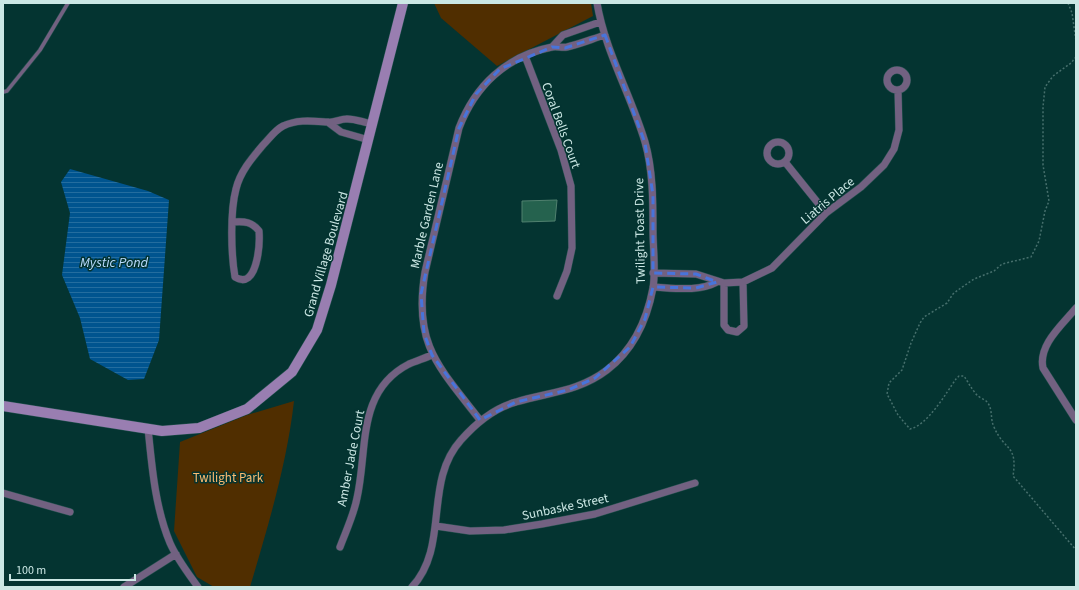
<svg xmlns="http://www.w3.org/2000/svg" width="1079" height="590" viewBox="0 0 1079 590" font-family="'Source Sans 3',sans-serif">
<defs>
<pattern id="water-rules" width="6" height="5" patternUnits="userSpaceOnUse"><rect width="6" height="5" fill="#00548f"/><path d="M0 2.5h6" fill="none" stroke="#246d9f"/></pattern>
</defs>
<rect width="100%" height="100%" fill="#043431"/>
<!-- green -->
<path fill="#502e00" d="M434,3H591L593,16L497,66L441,18Z
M294,401C287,464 268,526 250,587H214L197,577L174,531L180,442L247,415Z"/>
<!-- water -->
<path fill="url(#water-rules)" d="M70,169L148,191L169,200L159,340L144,379L128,380L90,359L80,318L62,275L70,213L61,182Z"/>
<!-- building -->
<path fill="#25624e" stroke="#50816f" d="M557,200L555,221L522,222V201Z"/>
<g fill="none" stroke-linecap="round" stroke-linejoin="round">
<defs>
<path id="lane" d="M3,92L7,91L40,50L68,3"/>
<path id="street" d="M552,47L563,35L600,22
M525,56L561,150L571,186L572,248L567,271L557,296
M887 80a10 10 0 1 1 20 0a10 10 0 1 1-20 0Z
M329,123L341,132L369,140
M767 153a11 11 0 1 1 22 0a11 11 0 1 1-22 0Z
M785,162L826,213
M233,222C245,221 252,222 259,231C260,245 257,291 235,277C231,254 230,211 236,189C240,172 252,158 263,145C269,139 275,130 283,126C298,119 312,121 328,122C334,123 340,119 346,119C354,118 364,123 373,124
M653,273L696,274L724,283L743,282L772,268L826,213L861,187L884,165L894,149L899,130L898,90
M724,283V325L728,330L737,332L744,326L743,282
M653,287C674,288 699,292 717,282
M1076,308C1062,325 1038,345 1043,368L1076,420
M480,420C438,366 413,344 425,272L459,128C475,86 506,56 552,47C557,46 562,48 567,47C580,44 592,39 605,35
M148,428C152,467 155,507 170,543C177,559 188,573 198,587
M3,493L70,512
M436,526L470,531L504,530L542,524L595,514L695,483
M340,547C346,531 354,514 357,498C368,450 356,391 409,364C416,361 425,358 432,355
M124,587L176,554
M412,587C450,546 423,482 461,440C476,423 494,408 516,402C549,392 578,392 607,370C633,350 647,320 653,288C656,270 653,249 653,231C653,201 653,170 645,142C631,95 605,51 597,3"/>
<path id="secondary" d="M3,406L162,431L199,428L247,409L292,372L317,330L331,285L403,3"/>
</defs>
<!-- lane casing -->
<use href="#lane" stroke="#24514e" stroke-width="4.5"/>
<!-- street casing -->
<use href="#street" stroke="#24514e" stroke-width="8"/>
<!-- secondary casing -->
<use href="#secondary" stroke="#24514e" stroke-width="11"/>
<!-- path -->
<path stroke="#466f6c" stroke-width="1.5" stroke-dasharray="2 2" stroke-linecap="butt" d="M1068,3L1072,13L1076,41
M1076,57L1071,63L1053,76L1045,87L1043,107V165L1049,201L1045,211L1039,241L1031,257L1002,264L994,271L974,279L958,290L953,294L947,303L924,317L920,323L911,343L902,370L889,383L887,394L898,415L910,429C928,425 946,393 956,379L959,376H964C968,382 971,388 976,394C979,398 985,399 988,403C993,411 990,419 994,427C1004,451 1018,444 1013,476L1076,550"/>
<!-- lane -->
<use href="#lane" stroke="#726181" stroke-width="3.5"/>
<!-- street -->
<use href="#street" stroke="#726181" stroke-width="7"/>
<!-- secondary -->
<use href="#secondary" stroke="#997eb1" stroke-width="10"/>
</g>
<!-- marked area -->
<path fill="none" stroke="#4874db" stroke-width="3" stroke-dasharray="8 5" stroke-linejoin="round" d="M605,35L645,143L653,195V273L696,274L717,282L696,288L653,287L645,319L630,347L595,378L568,390L516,402L480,420L432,355L424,333L421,294L459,128L476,94L500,69L552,47L565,48Z"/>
<g text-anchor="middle" stroke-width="3" stroke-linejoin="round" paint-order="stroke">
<!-- street labels -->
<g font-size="13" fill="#cbe7e4" stroke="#043431">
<text transform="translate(562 125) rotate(70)" y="5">Coral Bells Court</text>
<text transform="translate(827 200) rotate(-40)" y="5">Liatris Place</text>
<text transform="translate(426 215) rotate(-77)" y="5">Marble Garden Lane</text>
<text transform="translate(639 231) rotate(-91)" y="5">Twilight Toast Drive</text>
<text transform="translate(325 254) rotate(-74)" y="5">Grand Village Boulevard</text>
<text transform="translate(350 458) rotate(-79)" y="5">Amber Jade Court</text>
<text transform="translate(565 506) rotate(-12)" y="5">Sunbaske Street</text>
</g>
<!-- park labels -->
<g font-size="13" fill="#febc71" stroke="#043431">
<text x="228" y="482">Twilight Park</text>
</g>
<!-- water labels -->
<g font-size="14" font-style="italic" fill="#b9dbfe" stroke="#043431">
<text x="114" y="267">Mystic Pond</text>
</g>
</g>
<!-- border -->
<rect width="1079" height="590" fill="none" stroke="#cbe7e4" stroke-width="8"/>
<!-- scale -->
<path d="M10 574v6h125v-6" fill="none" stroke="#cbe7e4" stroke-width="2"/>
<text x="16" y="574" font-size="12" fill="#cbe7e4" stroke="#043431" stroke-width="3" paint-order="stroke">100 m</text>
</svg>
